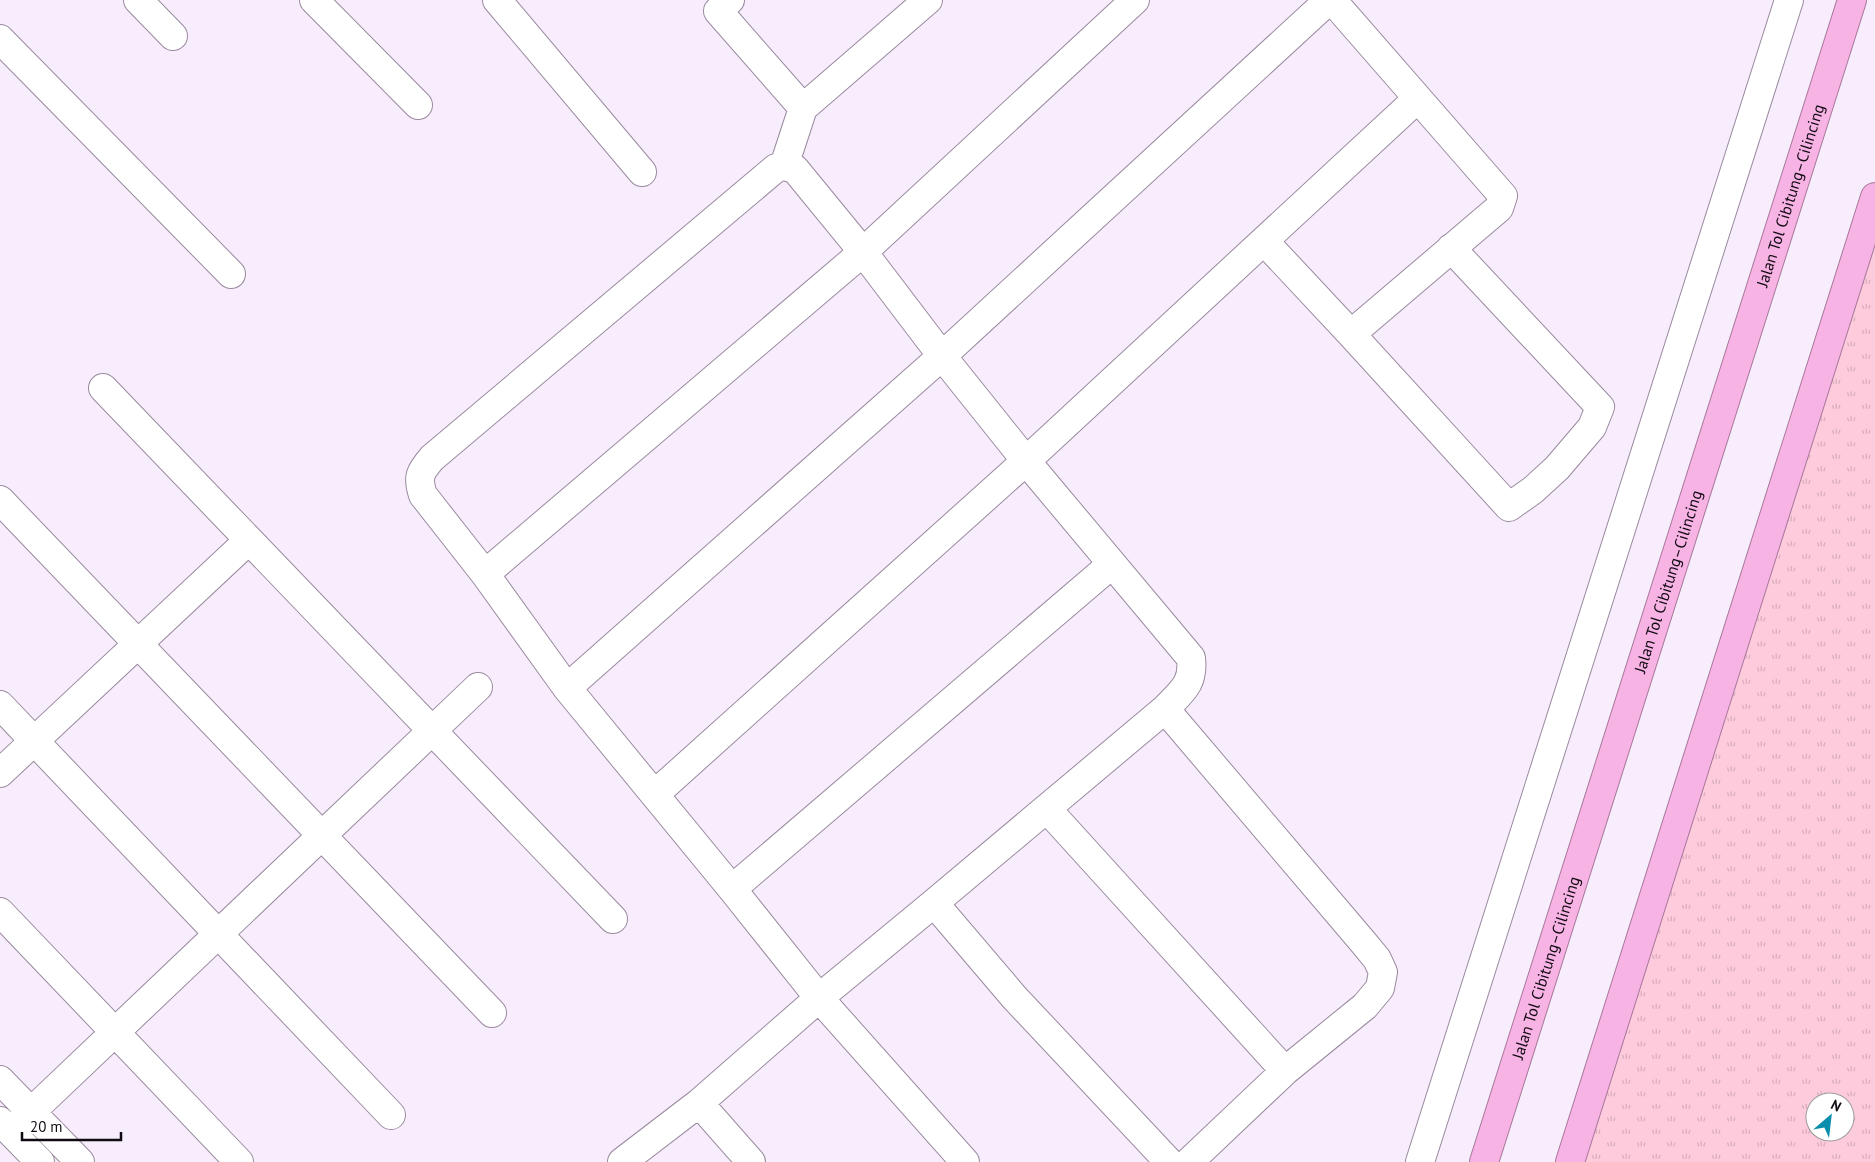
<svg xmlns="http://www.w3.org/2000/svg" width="1875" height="1162" viewBox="0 0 1875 1162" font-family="'PT Sans',sans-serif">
<defs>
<pattern id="grass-tufts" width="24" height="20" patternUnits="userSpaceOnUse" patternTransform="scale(1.25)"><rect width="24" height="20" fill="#fdcbdc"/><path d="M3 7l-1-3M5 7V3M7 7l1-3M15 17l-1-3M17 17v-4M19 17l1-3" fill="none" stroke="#d8adbc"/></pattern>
</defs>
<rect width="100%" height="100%" fill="#f8edfc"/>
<!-- grass -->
<path fill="url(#grass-tufts)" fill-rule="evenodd" d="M1875,197V1162H1570ZM1815,1102H1845V1132H1815Z"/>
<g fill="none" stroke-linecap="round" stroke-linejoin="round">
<defs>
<path id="minor" d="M138,0L173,36
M314,0L418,105
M497,0L642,172
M730,0L718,11L803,108
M1332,0L1503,196L1499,208L1351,334
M0,39L231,274
M784,166L803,108L928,0
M1264,241L1351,334L1509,507L1533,490L1557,468L1592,427L1600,407L1451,248
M103,388L613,919
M0,500L492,1013
M485,574L863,252L1135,0
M567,688L942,356L1329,0
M0,705L391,1115
M0,773L249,540
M655,794L1026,461L1417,99
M1047,809L1285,1071
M732,889L1112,564
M934,903L1014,997L1169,1162
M0,912L239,1162
M0,1080L80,1162
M699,1103L751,1162
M0,1121L40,1162
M11,1131L478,687
M622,1162L699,1103L819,998L934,903L1165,709L1363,942L1377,959L1383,972L1380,988L1365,1006L1285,1071L1189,1162
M965,1162L819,998L732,889L567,688L485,574L423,495C417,477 420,472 432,458L776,168L784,166L795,169L863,252L942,356L1026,461L1191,658C1194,684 1182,691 1165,709
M1420,1162L1789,0"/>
<g id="highway">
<path id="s1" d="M1484,1162L1852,0"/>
<path d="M1570,1162L1875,197"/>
</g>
</defs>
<!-- minor casing -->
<use href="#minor" stroke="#9a8a9f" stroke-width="30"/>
<!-- highway casing -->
<use href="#highway" stroke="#a7789b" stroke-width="30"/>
<!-- minor -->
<use href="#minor" stroke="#fff" stroke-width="28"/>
<!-- highway -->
<use href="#highway" stroke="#f8b3e5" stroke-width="28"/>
</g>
<g text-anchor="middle" stroke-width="4" stroke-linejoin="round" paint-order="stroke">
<!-- street labels -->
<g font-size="16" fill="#100a12" stroke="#fff">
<text dy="6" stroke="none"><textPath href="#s1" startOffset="1014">Jalan Tol Cibitung–Cilincing</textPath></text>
<text dy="6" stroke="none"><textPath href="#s1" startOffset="609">Jalan Tol Cibitung–Cilincing</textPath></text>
<text dy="6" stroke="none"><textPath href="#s1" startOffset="204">Jalan Tol Cibitung–Cilincing</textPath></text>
</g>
</g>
<!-- north arrow -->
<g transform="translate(1830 1117) rotate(28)"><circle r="24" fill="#ffffff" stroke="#9f9da0"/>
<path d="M0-4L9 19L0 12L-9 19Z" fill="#098ead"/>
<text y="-8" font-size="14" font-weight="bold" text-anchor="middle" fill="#100a12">N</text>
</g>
<!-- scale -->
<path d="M22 1132v8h99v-8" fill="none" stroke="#100a12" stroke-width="2.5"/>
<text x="30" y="1132" font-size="15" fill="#100a12" stroke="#ffffff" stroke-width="4" paint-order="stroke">20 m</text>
</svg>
